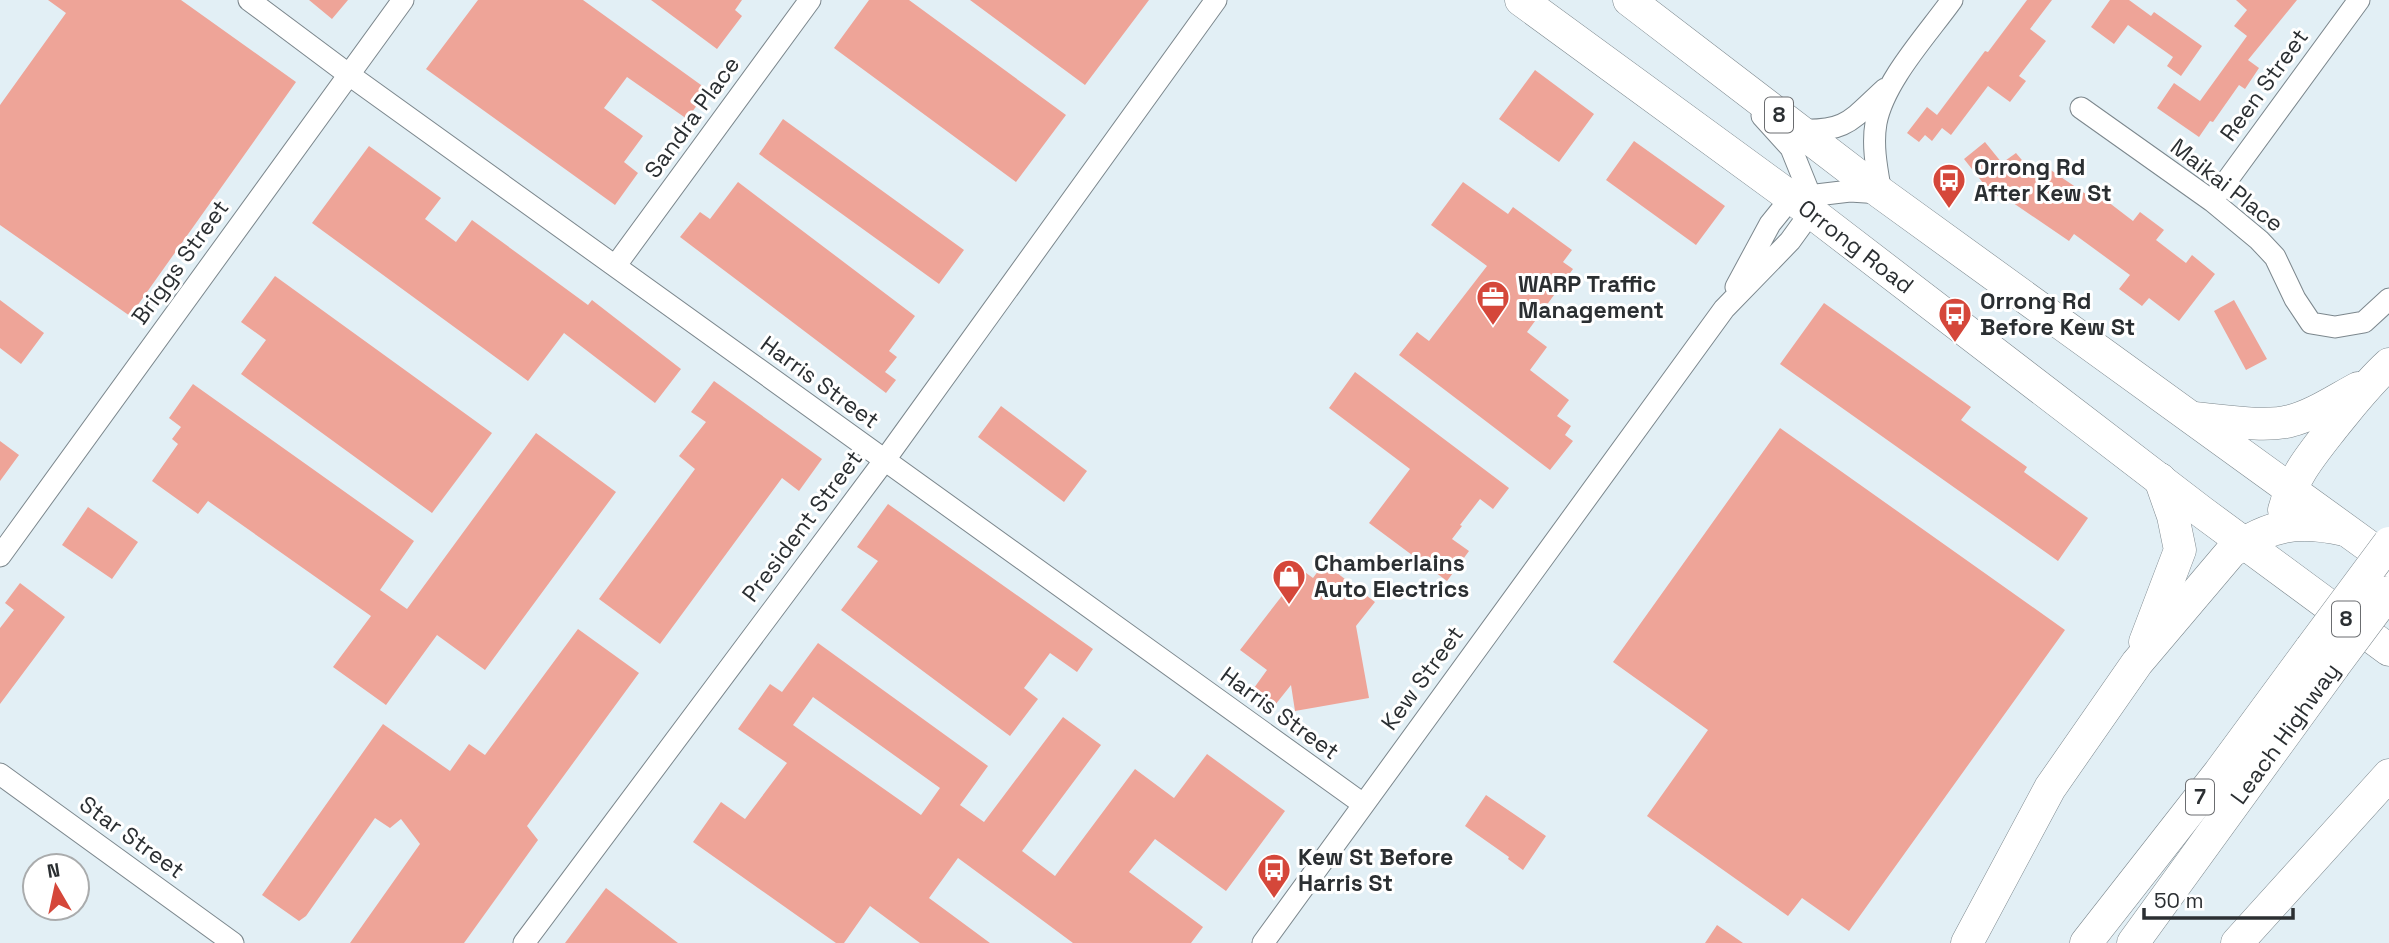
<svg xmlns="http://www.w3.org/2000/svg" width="2389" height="943" viewBox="0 0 2389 943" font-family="'Space Grotesk',sans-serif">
<rect width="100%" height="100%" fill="#e2eff5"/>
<!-- building -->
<path fill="#eea498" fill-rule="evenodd" d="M48,0H181L296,82L130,316L0,225V105L66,13Z
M309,0H348L332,19Z
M478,0H583L708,90L687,119L627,77L604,108L643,136L624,162L638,173L615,205L426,69Z
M651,0H742L735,10L742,16L717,49Z
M869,0H909L1066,115L1016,182L834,48Z
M970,0H1149L1085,85Z
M2027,0H2052L2030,29L2046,41L2019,76L2026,81L2010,102L1988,86L1951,135L1942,128L1932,141L1925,135L1919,142L1907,133L1927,107L1937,115L1985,51L1988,52Z
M2110,0H2129L2151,16L2154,12L2202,46L2181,76L2167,66L2173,57L2128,25L2114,44L2091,27Z
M2236,0H2297L2248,60L2259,68L2245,89L2239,85L2213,122L2210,121L2199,137L2157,108L2174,83L2200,101L2247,36L2234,26L2247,10Z
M1535,70L1594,114L1559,162L1499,119Z
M783,119L964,250L939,284L759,154Z
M1634,141L1725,206L1696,245L1606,180Z
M1985,142L2002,163L2016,153L2032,172L2039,162L2099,203L2103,198L2133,221L2140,212L2164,230L2156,240L2186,263L2192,255L2215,274L2179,321L2149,298L2142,306L2119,289L2130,275L2074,234L2069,241L2000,194L1995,198L1964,159Z
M369,146L441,198L425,219L456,242L472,220L588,305L592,300L681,369L655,403L564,333L528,381L312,223Z
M738,182L915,316L889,351L897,357L885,372L896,380L886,393L680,237L700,212L710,219Z
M1463,182L1508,214L1513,207L1572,250L1563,262L1573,269L1527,332L1547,347L1530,370L1569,400L1557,416L1571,426L1565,435L1573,441L1550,470L1399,355L1417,332L1429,341L1487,266L1431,225Z
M275,276L492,433L432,513L241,374L266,340L241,322Z
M0,300L44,333L21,364L0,348Z
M2234,300L2267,359L2246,370L2214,311Z
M1824,303L1971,407L1961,420L2027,467L2024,472L2088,518L2058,561L1780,364Z
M1355,372L1509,488L1493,509L1480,499L1460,525L1462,526L1452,539L1469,551L1447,581L1369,523L1410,469L1329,408Z
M714,381L822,459L799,491L782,478L660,644L599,599L695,469L679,456L706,422L691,412Z
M193,384L414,541L380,590L407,609L536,433L616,492L485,670L437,635L386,705L333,667L371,616L208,501L198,514L152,481L178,444L172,439L181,427L169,418Z
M1001,406L1087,471L1064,502L978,437Z
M1780,428L2065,630L1849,931L1802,898L1788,916L1647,816L1708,730L1613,662Z
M0,441L19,455L0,481Z
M888,504L1093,649L1077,672L1050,653L1024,688L1038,699L1010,736L841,610L878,561L857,547Z
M88,507L138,542L112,579L62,545Z
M1324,563L1375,602L1356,626L1369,698L1295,711L1291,685L1275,705L1254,688L1267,670L1240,650L1302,570L1313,578Z
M20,583L65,617L0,704V628L14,610L5,603Z
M578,629L639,673L527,826L538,840L464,943H350L420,844L401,819L390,828L375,818L306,916L299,921L262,895L383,724L450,771L469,744L485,755Z
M818,643L988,766L960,805L984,822L1063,717L1101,745L1022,851L1055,876L1135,769L1174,798L1207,754L1285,811L1226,891L1155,839L1129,872L1203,927L1191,943H1073L958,858L929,898L990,943H920L870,906L844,943H836L693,842L721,802L745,819L787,763L738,729L770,684L782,692ZM813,697L940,788L921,815L793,725Z
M1486,795L1546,836L1523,870L1508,859L1509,857L1465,826Z
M606,888L678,943H565Z
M1717,925L1743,943H1705Z"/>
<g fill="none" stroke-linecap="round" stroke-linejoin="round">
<defs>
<path id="minor" d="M249,0L348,74L1363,804
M2081,108L2212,201L2259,240L2275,257L2295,299L2311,323L2335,327L2364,322L2389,299
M1799,130C1847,132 1851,120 1885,89
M2212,201L2359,0
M616,265L810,0
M1736,287L1770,224L1791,198L1850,191L1881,193C1877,170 1872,146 1876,123C1884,81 1927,35 1952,0
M0,556L403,0
M0,774L233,943
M524,943L884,461L1216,0
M1263,943L1724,309L1790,241L1811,212L1810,195L1791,148L1762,116"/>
<g id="highway">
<path id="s1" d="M1521,0L1811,212L2202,512L2389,650"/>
<path d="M1629,0L1881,193L2389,561"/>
<path d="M2193,418C2220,420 2265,428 2290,421C2314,415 2337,399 2358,388"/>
<path d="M2284,510C2293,476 2313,453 2334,426C2352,404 2368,383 2389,364"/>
<path d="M2145,642L2180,550L2173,516L2160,479"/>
<path d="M1967,943L2050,788L2137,663L2231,552C2269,524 2299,520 2344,530"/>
<path d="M2086,943L2219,773L2311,648"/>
<path id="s2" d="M2133,943L2334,666"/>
<path d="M2237,943L2389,775"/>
</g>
</defs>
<!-- minor casing -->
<use href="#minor" stroke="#7c878d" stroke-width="23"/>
<!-- highway casing -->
<use href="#highway" stroke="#7c878d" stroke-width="33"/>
<!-- minor -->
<use href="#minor" stroke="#fff" stroke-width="21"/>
<!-- highway -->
<use href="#highway" stroke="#fff" stroke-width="32"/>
<defs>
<path id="highway-bridge" d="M2311,648L2389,543
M2334,666L2389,592"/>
</defs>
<!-- highway-bridge casing -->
<use href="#highway-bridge" stroke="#7c878d" stroke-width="33" stroke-linecap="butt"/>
<!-- highway-bridge -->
<use href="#highway-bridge" stroke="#fff" stroke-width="32"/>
</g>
<!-- icons -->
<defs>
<symbol id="bus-pin" viewBox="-11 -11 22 30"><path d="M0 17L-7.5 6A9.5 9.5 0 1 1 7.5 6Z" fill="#d5473a" stroke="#fff"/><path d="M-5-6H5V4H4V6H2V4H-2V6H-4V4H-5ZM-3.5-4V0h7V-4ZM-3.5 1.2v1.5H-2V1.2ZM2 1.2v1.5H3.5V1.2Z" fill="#fff"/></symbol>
<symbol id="office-pin" viewBox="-11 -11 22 30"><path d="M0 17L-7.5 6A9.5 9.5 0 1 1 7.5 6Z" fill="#d5473a" stroke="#fff"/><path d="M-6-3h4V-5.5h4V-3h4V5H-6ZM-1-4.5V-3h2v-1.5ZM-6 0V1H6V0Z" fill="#fff"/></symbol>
<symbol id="shop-pin" viewBox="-11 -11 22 30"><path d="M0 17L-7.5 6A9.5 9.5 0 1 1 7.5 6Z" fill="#d5473a" stroke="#fff"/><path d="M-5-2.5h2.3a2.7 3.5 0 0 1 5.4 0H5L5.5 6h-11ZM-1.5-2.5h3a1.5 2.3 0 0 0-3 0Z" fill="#fff"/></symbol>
</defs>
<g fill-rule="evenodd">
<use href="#bus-pin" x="1930" y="161" width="38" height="52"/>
<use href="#office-pin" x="1474" y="278" width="38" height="52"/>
<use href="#bus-pin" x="1936" y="295" width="38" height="52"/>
<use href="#shop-pin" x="1270" y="557" width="38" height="52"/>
<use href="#bus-pin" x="1255" y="851" width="38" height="52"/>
</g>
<g text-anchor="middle" stroke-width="6" stroke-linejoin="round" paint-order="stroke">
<!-- shield labels -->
<g fill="#fff" stroke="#6b6d70" stroke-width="2">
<rect x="1765" y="97.5" width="28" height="35" rx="5"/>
<rect x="2332" y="601.5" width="28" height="35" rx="5"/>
<rect x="2186" y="779.5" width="28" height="35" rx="5"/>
</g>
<g font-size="21" font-weight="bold" fill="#2b2f32">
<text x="1779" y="122">8</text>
<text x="2346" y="626">8</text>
<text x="2200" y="804">7</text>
</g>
<!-- street labels -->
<g font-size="23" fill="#2b2f32" stroke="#fff">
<text transform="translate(2264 85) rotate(-54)" y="8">Reen Street</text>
<text transform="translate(692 117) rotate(-54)" y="8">Sandra Place</text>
<text transform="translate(2227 185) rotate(38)" y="8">Maikai Place</text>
<text dy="8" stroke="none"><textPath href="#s1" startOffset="416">Orrong Road</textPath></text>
<text transform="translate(180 262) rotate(-54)" y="8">Briggs Street</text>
<text transform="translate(820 382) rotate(36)" y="8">Harris Street</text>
<text transform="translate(802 526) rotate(-53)" y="8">President Street</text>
<text transform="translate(1422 678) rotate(-54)" y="8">Kew Street</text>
<text transform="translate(1280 713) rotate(36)" y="8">Harris Street</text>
<text dy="8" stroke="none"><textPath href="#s2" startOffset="259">Leach Highway</textPath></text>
<text transform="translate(132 837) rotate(36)" y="8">Star Street</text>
</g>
<!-- poi labels -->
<g font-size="23" font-weight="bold" fill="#2b2f32" stroke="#fff" text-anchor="start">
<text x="1974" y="175">Orrong Rd<tspan x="1974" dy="26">After Kew St</tspan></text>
<text x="1518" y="292">WARP Traffic<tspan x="1518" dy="26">Management</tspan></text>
<text x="1980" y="309">Orrong Rd<tspan x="1980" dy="26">Before Kew St</tspan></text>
<text x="1314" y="571">Chamberlains<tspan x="1314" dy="26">Auto Electrics</tspan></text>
<text x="1298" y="865">Kew St Before<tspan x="1298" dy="26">Harris St</tspan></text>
</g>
</g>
<!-- north arrow -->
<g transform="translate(56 887) rotate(351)"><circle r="33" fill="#ffffff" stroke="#aaacad" stroke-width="2"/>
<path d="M0-5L12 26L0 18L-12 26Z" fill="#d5473a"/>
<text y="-10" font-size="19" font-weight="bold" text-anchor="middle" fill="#2b2f32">N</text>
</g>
<!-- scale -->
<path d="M2144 908v10h149v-10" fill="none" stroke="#2b2f32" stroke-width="3.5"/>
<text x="2154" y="908" font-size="21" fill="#2b2f32" stroke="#ffffff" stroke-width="5" paint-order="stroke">50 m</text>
</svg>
